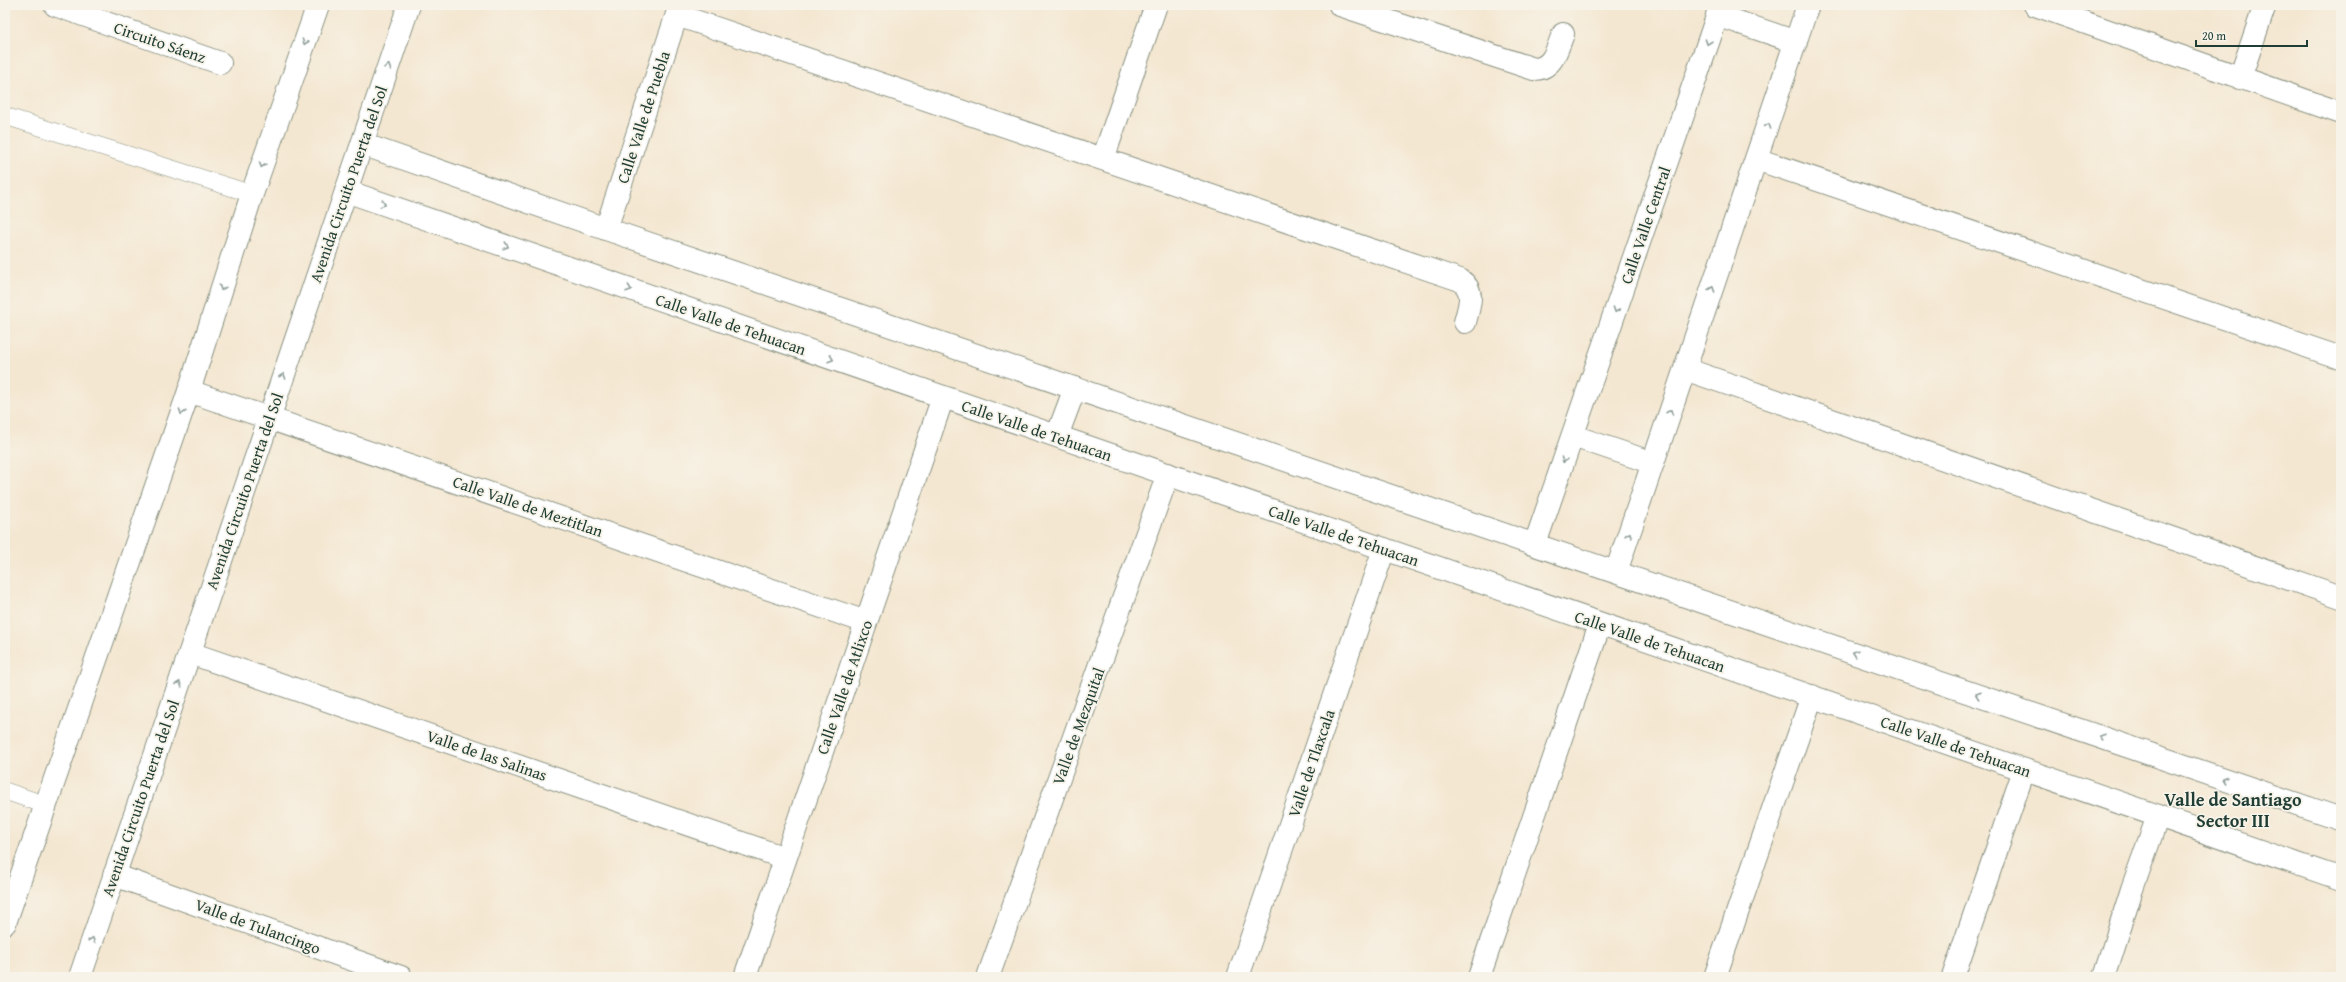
<svg xmlns="http://www.w3.org/2000/svg" width="2346" height="982" viewBox="0 0 2346 982" font-family="'Gentium Book Plus',serif">
<rect width="100%" height="100%" fill="#f7f3e8"/>
<filter id="ink" filterUnits="userSpaceOnUse"><feTurbulence type="fractalNoise" baseFrequency=".025" numOctaves="2"/><feDisplacementMap in="SourceGraphic" scale="8" xChannelSelector="R" yChannelSelector="G"/><feConvolveMatrix kernelMatrix="1 2 1 2 8 2 1 2 1" color-interpolation-filters="sRGB"/></filter>
<filter id="wash" filterUnits="userSpaceOnUse"><feTurbulence type="fractalNoise" baseFrequency=".012" numOctaves="4" result="noise"/><feDisplacementMap in="SourceGraphic" scale="16" xChannelSelector="R" yChannelSelector="G"/><feGaussianBlur stdDeviation="0.9" result="paint"/><feColorMatrix in="noise" values="0 0 0 0 0 0 0 0 0 0 0 0 0 0 0 0 0 1.4 0 .05"/><feComposite in="paint" operator="in"/></filter>
<g filter="url(#wash)">
<rect width="100%" height="100%" fill="#f4e7d1"/>
</g>
<g filter="url(#ink)">
<g fill="none" stroke-linecap="round" stroke-linejoin="round">
<defs>
<path id="lane" d="M5,116L252,194
M5,791L46,805"/>
<path id="street" d="M55,5L220,63
M1340,5L1534,69C1553,69 1557,49 1563,34
M2035,5L2341,113
M677,15L1460,280C1476,291 1469,306 1465,322
M1717,15L1796,42
M2240,78L2265,5
M1103,159L1156,5
M1756,159L2341,358
M606,229L680,5
M1685,369L2341,597
M189,391L866,622
M1573,436L1653,463
M1535,544L1721,5
M1616,572L1808,5
M190,653L785,858
M114,875L401,977
M745,977L943,397
M988,977L1168,474
M1238,977L1384,549
M1479,977L1600,624
M1715,977L1812,696
M1953,977L2024,770
M2104,977L2132,889L2158,816"/>
<path id="secondary" d="M362,144L606,229L2341,819
M346,191L2341,879
M1057,436L1075,388
M5,923L189,391L252,194L318,5
M80,977L409,5"/>
</defs>
<!-- lane casing -->
<use href="#lane" stroke="#8a9282" stroke-width="18"/>
<!-- street casing -->
<use href="#street" stroke="#8a9282" stroke-width="24"/>
<!-- secondary casing -->
<use href="#secondary" stroke="#8a9282" stroke-width="24"/>
<!-- lane -->
<use href="#lane" stroke="#fff" stroke-width="17"/>
<!-- street -->
<use href="#street" stroke="#fff" stroke-width="22"/>
<!-- secondary -->
<use href="#secondary" stroke="#fff" stroke-width="22"/>
</g>
<!-- one-way arrows -->
<defs><path id="oneway-chevron" d="M-2-3.5L2.5 0L-2 3.5" fill="none" stroke-width="1.6" stroke-linecap="round" stroke-linejoin="round"/></defs>
<g stroke="#8f9e9a">
<use href="#oneway-chevron" transform="translate(305 42) rotate(109)"/>
<use href="#oneway-chevron" transform="translate(1708 42) rotate(109)"/>
<use href="#oneway-chevron" transform="translate(388 67) rotate(-71)"/>
<use href="#oneway-chevron" transform="translate(1768 126) rotate(-71)"/>
<use href="#oneway-chevron" transform="translate(262 165) rotate(109)"/>
<use href="#oneway-chevron" transform="translate(383 204) rotate(19)"/>
<use href="#oneway-chevron" transform="translate(506 246) rotate(19)"/>
<use href="#oneway-chevron" transform="translate(222 288) rotate(108)"/>
<use href="#oneway-chevron" transform="translate(629 289) rotate(19)"/>
<use href="#oneway-chevron" transform="translate(1712 289) rotate(-71)"/>
<use href="#oneway-chevron" transform="translate(1616 310) rotate(109)"/>
<use href="#oneway-chevron" transform="translate(831 359) rotate(19)"/>
<use href="#oneway-chevron" transform="translate(283 376) rotate(-71)"/>
<use href="#oneway-chevron" transform="translate(182 412) rotate(109)"/>
<use href="#oneway-chevron" transform="translate(1670 412) rotate(-71)"/>
<use href="#oneway-chevron" transform="translate(1564 460) rotate(109)"/>
<use href="#oneway-chevron" transform="translate(1629 535) rotate(-71)"/>
<use href="#oneway-chevron" transform="translate(1855 653) rotate(-161)"/>
<use href="#oneway-chevron" transform="translate(179 684) rotate(-71)"/>
<use href="#oneway-chevron" transform="translate(1978 695) rotate(-161)"/>
<use href="#oneway-chevron" transform="translate(2102 737) rotate(-161)"/>
<use href="#oneway-chevron" transform="translate(2225 779) rotate(-161)"/>
<use href="#oneway-chevron" transform="translate(92 940) rotate(-71)"/>
</g>
</g>
<g text-anchor="middle" stroke-width="3.5" stroke-linejoin="round" paint-order="stroke">
<!-- street labels -->
<g font-size="16" fill="#1f3d34" stroke="#f7f3e8">
<text transform="translate(160 42) rotate(19)" y="6">Circuito Sáenz</text>
<text transform="translate(643 117) rotate(-72)" y="6">Calle Valle de Puebla</text>
<text transform="translate(348 184) rotate(-71)" y="6">Avenida Circuito Puerta del Sol</text>
<text transform="translate(1645 225) rotate(-71)" y="6">Calle Valle Central</text>
<text transform="translate(731 324) rotate(19)" y="6">Calle Valle de Tehuacan</text>
<text transform="translate(1037 430) rotate(19)" y="6">Calle Valle de Tehuacan</text>
<text transform="translate(244 491) rotate(-71)" y="6">Avenida Circuito Puerta del Sol</text>
<text transform="translate(528 506) rotate(19)" y="6">Calle Valle de Meztitlan</text>
<text transform="translate(1344 535) rotate(19)" y="6">Calle Valle de Tehuacan</text>
<text transform="translate(1650 641) rotate(19)" y="6">Calle Valle de Tehuacan</text>
<text transform="translate(844 687) rotate(-71)" y="6">Calle Valle de Atlixco</text>
<text transform="translate(1078 726) rotate(-70)" y="6">Valle de Mezquital</text>
<text transform="translate(1956 746) rotate(19)" y="6">Calle Valle de Tehuacan</text>
<text transform="translate(487 755) rotate(19)" y="6">Valle de las Salinas</text>
<text transform="translate(1311 763) rotate(-71)" y="6">Valle de Tlaxcala</text>
<text transform="translate(140 798) rotate(-71)" y="6">Avenida Circuito Puerta del Sol</text>
<text transform="translate(258 926) rotate(20)" y="6">Valle de Tulancingo</text>
</g>
<!-- quarter labels -->
<g font-size="18" font-weight="bold" fill="#1f3d34" stroke="#f7f3e8">
<text x="2233" y="806">Valle de Santiago<tspan x="2233" dy="21">Sector III</tspan></text>
</g>
</g>
<!-- margin -->
<rect width="2346" height="982" fill="none" stroke="#f7f3e8" stroke-width="20"/>
<!-- scale -->
<path d="M2196 40v6h111v-6" fill="none" stroke="#1f3d34" stroke-width="2"/>
<text x="2202" y="40" font-size="12" fill="#1f3d34" stroke="#f7f3e8" stroke-width="3" paint-order="stroke">20 m</text>
</svg>
